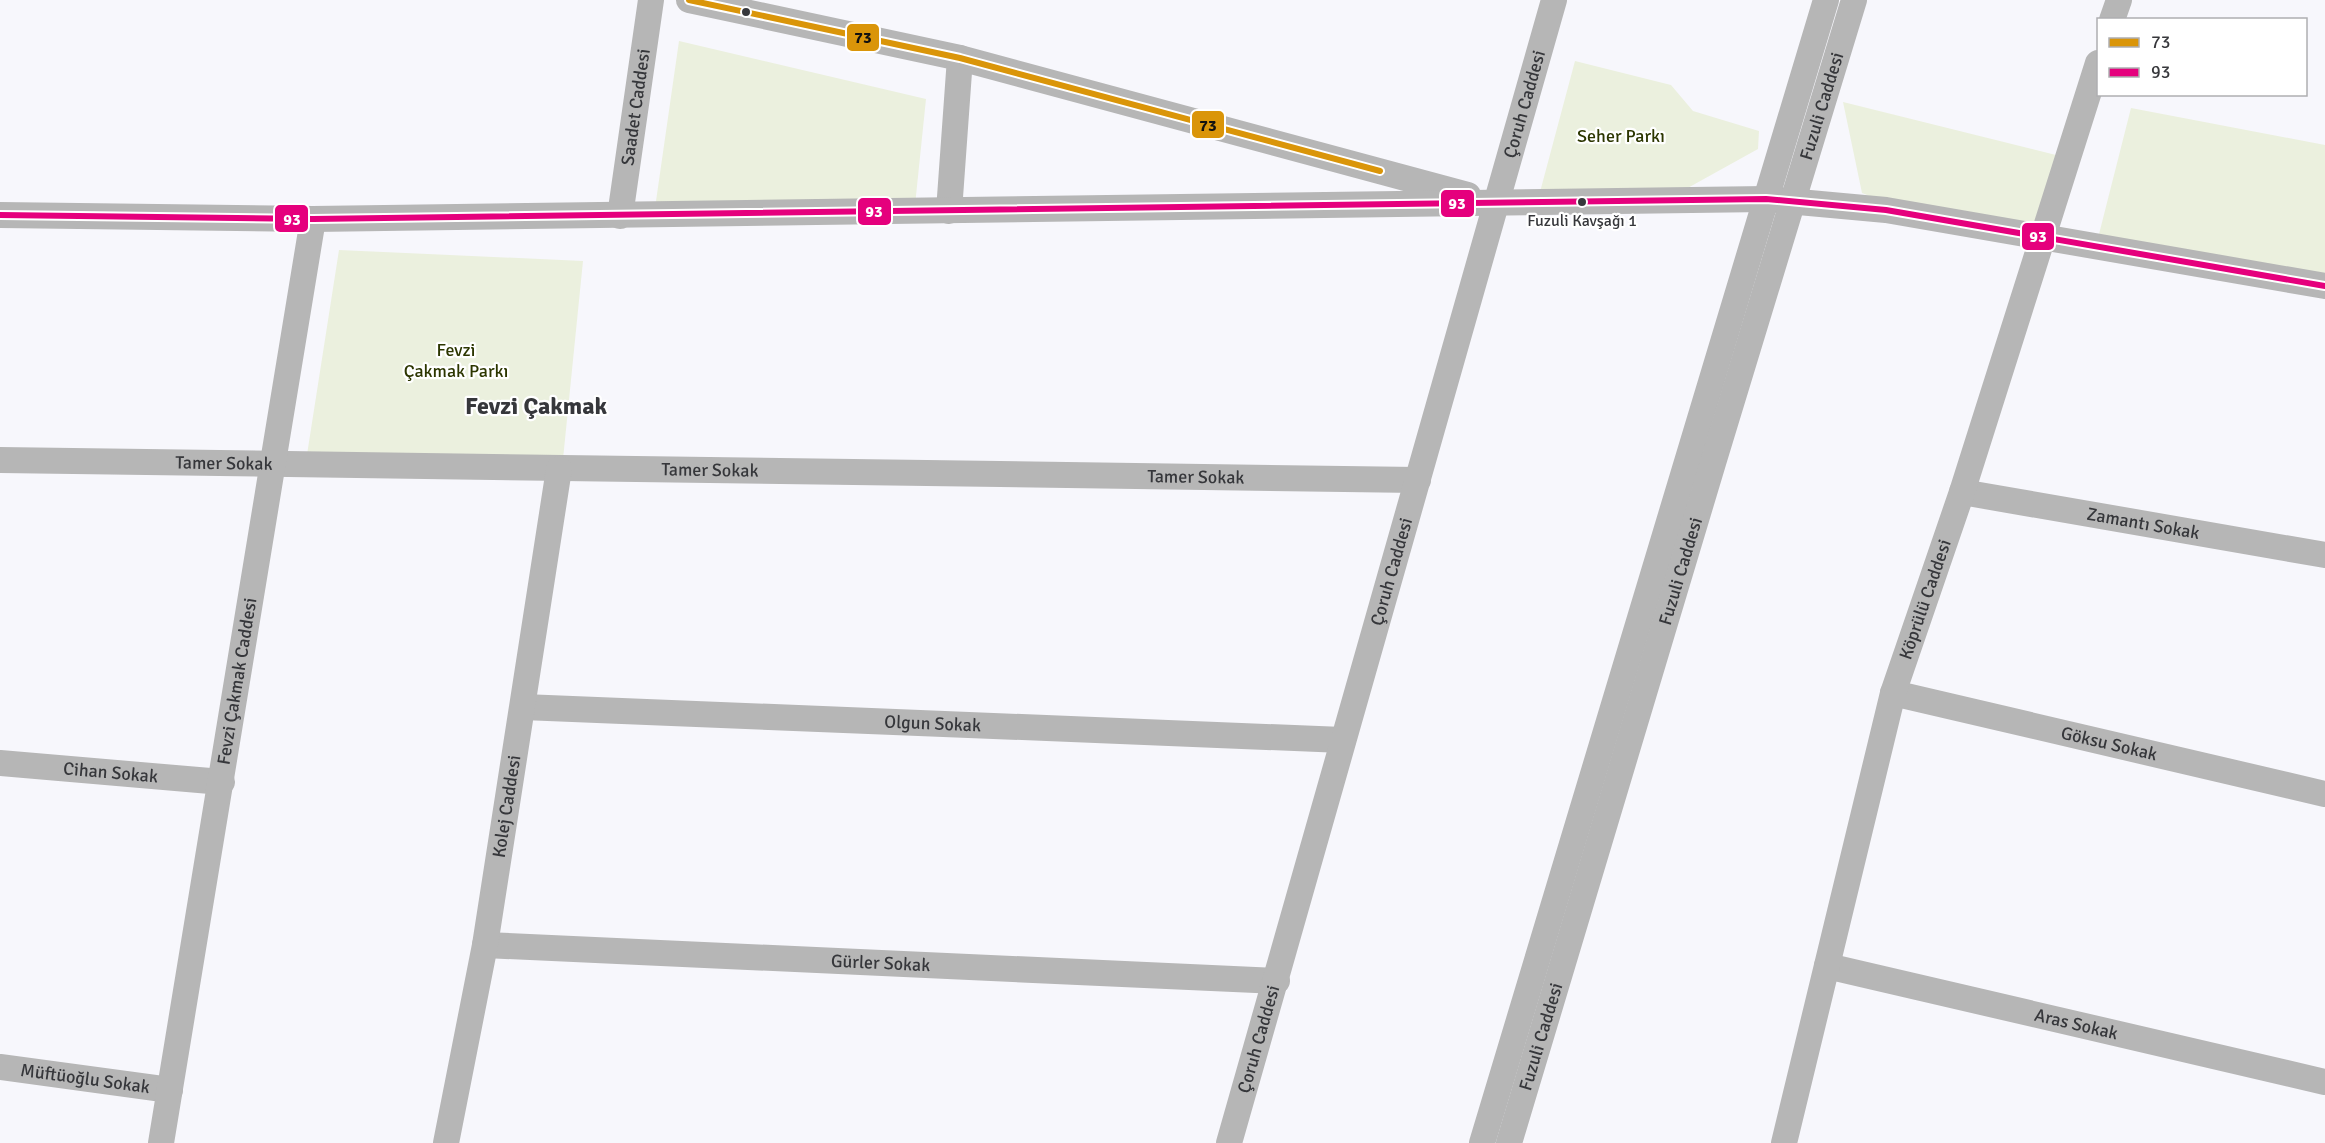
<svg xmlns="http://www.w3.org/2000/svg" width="2325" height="1143" viewBox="0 0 2325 1143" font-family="Signika,sans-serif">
<rect width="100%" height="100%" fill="#f7f7fc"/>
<!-- green -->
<path fill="#ebf0de" d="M679,41L926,99L914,215H654Z
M1575,61L1671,85L1693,111L1759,131L1758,149L1666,200L1540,192Z
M1843,102L2060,156L2039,233L1900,208L1862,193Z
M2131,108L2325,145V287L2096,246Z
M339,250L583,261L562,469L306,461Z"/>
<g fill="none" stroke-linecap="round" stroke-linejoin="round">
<!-- minor -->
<g stroke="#b6b6b6" stroke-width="26">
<path d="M689,0L960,58L1468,195"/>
<path d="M2112,20L2119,0"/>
<path d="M949,211L960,58"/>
<path d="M0,215L313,219L1766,199L1886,210L2325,286"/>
<path id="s1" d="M620,216L651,0"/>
<path id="s2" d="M0,460L1418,480"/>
<path id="s3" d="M1962,492L2325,555"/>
<path id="s4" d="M1893,693L2325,794"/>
<path id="s5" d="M523,707L1343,740"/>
<path id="s6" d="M0,763L222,782"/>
<path id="s7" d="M485,945L1277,981"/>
<path id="s8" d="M1827,966L2325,1082"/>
<path id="s9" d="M0,1067L170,1090"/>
<path id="s10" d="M161,1143L313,219"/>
<path id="s11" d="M446,1143L485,945L559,469"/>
<path id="s12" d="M1229,1143L1554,0"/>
<path d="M1482,1143L1826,0"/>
<path id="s13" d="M1509,1143L1713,463L1854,0"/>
<path id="s14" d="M1784,1143L1893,693L1962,492L2098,63"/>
</g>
<defs>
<path id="bus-1" d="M689,0L960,58L1380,171"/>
<path id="bus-2" d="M0,215L313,219L1766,199L1886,210L2325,286"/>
</defs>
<!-- bus-1 casing -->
<use href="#bus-1" stroke="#fff" stroke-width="10"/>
<!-- bus-2 casing -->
<use href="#bus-2" stroke="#fff" stroke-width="10"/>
<!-- bus-1 -->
<use href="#bus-1" stroke="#da9509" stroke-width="6"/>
<!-- bus-2 -->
<use href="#bus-2" stroke="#e5007d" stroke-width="6"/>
</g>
<!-- markers -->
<g fill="#36373b" stroke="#fff" stroke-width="2">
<circle cx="746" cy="12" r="5"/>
<circle cx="1582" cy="202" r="5"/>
</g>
<g text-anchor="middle" stroke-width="4.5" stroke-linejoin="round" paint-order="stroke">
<!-- bus labels -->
<g font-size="16" fill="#36373b" stroke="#fff">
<text x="1582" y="226">Fuzuli Kavşağı 1</text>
</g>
<!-- street labels -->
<g font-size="18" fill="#36373b" stroke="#fff">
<text dy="6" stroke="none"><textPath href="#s12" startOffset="1080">Çoruh Caddesi</textPath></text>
<text dy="6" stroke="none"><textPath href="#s13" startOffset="1083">Fuzuli Caddesi</textPath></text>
<text dy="6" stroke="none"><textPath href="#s1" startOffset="110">Saadet Caddesi</textPath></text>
<text dy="6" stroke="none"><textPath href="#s2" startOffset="224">Tamer Sokak</textPath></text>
<text dy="6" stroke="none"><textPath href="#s2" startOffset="710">Tamer Sokak</textPath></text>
<text dy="6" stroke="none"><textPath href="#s2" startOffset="1196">Tamer Sokak</textPath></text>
<text dy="6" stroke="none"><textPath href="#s3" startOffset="184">Zamantı Sokak</textPath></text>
<text dy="6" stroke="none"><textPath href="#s13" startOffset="597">Fuzuli Caddesi</textPath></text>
<text dy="6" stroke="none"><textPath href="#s12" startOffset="594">Çoruh Caddesi</textPath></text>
<text dy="6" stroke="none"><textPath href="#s14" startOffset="562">Köprülü Caddesi</textPath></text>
<text dy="6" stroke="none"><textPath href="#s10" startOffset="468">Fevzi Çakmak Caddesi</textPath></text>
<text dy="6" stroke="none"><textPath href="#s5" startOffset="410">Olgun Sokak</textPath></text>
<text dy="6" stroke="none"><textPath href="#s4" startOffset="222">Göksu Sokak</textPath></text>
<text dy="6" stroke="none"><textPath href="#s6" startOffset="111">Cihan Sokak</textPath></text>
<text dy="6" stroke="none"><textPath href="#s11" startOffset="342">Kolej Caddesi</textPath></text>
<text dy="6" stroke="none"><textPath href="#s7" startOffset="396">Gürler Sokak</textPath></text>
<text dy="6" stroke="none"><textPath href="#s8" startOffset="256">Aras Sokak</textPath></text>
<text dy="6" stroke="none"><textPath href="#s13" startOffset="111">Fuzuli Caddesi</textPath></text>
<text dy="6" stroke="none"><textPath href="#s12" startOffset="108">Çoruh Caddesi</textPath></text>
<text dy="6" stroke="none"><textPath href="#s9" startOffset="86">Müftüoğlu Sokak</textPath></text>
</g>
<!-- park labels -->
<g font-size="18" fill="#2c3600" stroke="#fff">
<text x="1621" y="142">Seher Parkı</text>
<text x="456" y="356">Fevzi<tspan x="456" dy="21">Çakmak Parkı</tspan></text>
</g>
<!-- district labels -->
<g font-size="24" font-weight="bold" fill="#36373b" stroke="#fff">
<text x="536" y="414">Fevzi Çakmak</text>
</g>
</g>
<g stroke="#fff" stroke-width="2">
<rect x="846" y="23" width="34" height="29" rx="6" fill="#da9509"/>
<rect x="1191" y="110" width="34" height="29" rx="6" fill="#da9509"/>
<rect x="1440" y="189" width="35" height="29" rx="6" fill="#e5007d"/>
<rect x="857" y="197" width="35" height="29" rx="6" fill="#e5007d"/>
<rect x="274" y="204" width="35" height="29" rx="6" fill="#e5007d"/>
<rect x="2021" y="222" width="34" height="29" rx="6" fill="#e5007d"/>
</g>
<g font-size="16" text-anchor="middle" font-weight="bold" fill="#fff">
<text x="1457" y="209">93</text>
<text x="874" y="217">93</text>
<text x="292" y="225">93</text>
<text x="2038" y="242">93</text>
</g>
<g font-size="16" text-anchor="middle" font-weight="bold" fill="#111">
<text x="863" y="43">73</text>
<text x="1208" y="131">73</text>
</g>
<!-- legend -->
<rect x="2097" y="18" width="210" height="78" fill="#ffffff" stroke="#afafb1" stroke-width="1.5"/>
<rect x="2109" y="38" width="30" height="9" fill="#da9509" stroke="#afafb1" stroke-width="1.5"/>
<text x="2151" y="48" font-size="18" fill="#36373b">73</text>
<rect x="2109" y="68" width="30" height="9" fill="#e5007d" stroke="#afafb1" stroke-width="1.5"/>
<text x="2151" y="78" font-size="18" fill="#36373b">93</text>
</svg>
